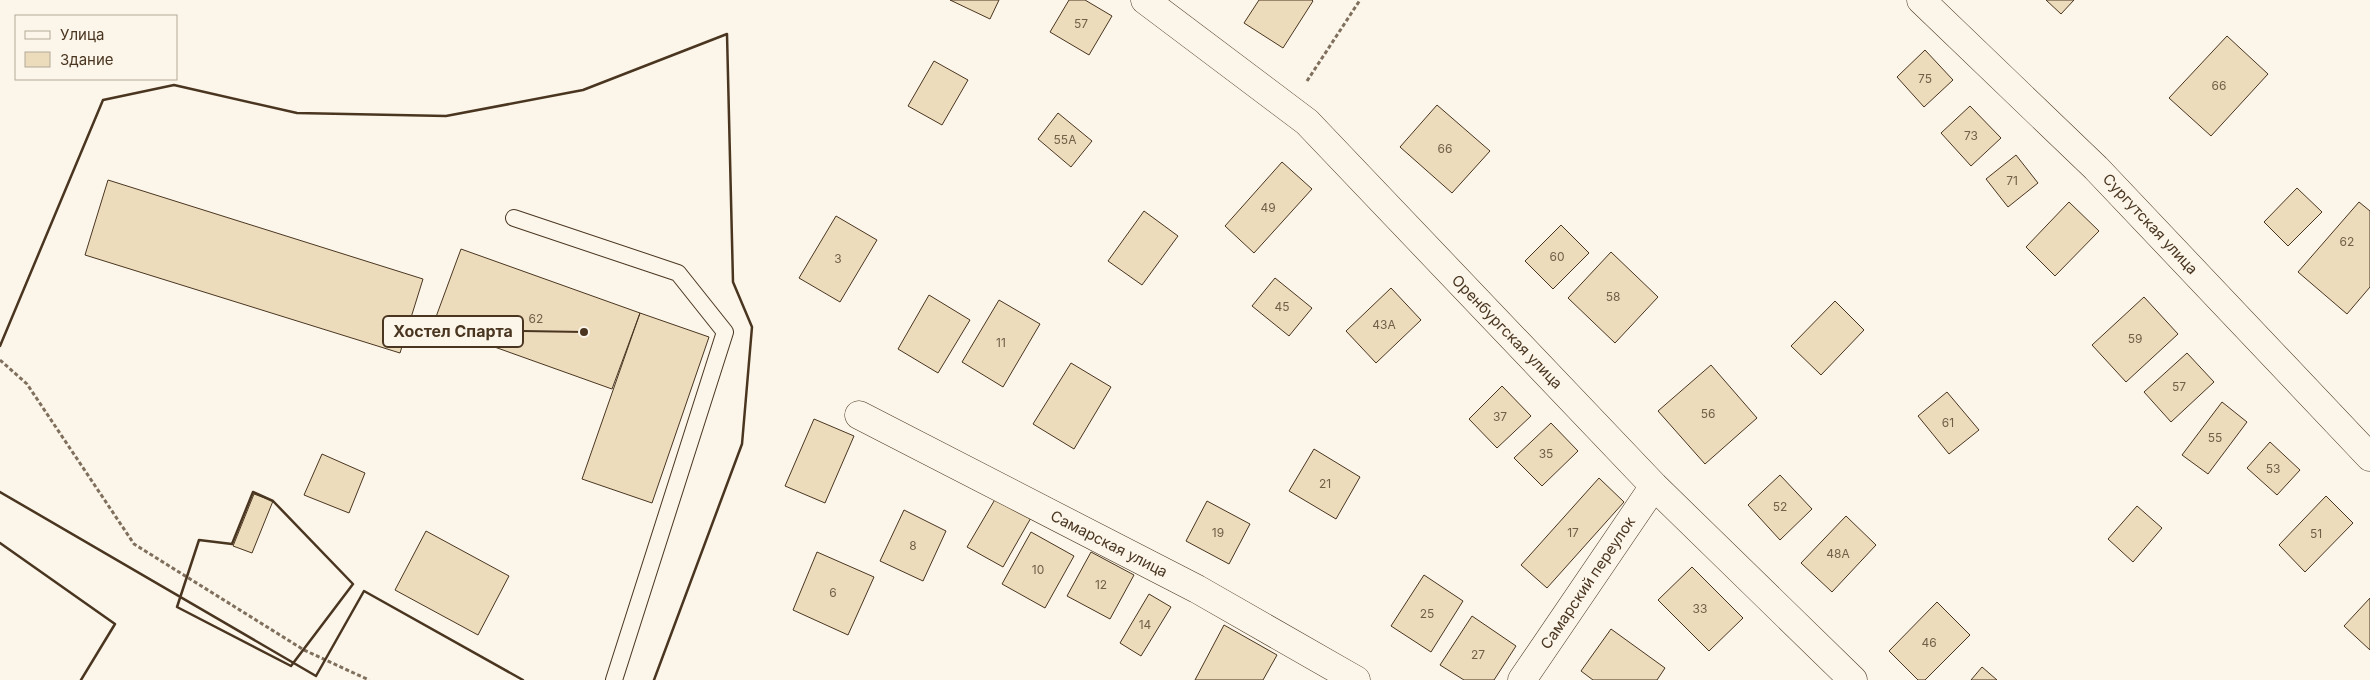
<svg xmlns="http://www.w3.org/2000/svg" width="2370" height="680" viewBox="0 0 2370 680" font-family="Inter,sans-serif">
<rect width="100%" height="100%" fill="#fbf6e9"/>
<!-- building -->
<path fill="#ecdcbc" stroke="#4a3520" d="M950,0H999L990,19Z
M1069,0H1085L1112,16L1089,55L1050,32Z
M1259,0H1312L1313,1L1283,48L1244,23Z
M2046,0H2074L2061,14Z
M2227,36L2268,74L2211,136L2169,98Z
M1925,50L1953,80L1924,107L1897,77Z
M934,61L968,80L942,125L908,106Z
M1437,105L1490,151L1452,193L1400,147Z
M1970,106L2001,138L1971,166L1941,133Z
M1058,113L1092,141L1071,167L1038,139Z
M2016,155L2038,183L2008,207L1986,179Z
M1282,162L1312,189L1254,253L1225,226Z
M108,180L423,279L400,353L85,255Z
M2297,188L2322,212L2288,246L2264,222Z
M2069,202L2099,231L2055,276L2026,247Z
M2359,202L2370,211V287L2347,314L2298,272Z
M1144,211L1178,236L1142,285L1108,261Z
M836,216L877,240L840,302L799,278Z
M1561,225L1589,253L1553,289L1525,261Z
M461,249L640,313L612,389L433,325Z
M1611,252L1658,297L1615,343L1568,298Z
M1275,278L1312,308L1289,336L1252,306Z
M1391,288L1421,320L1376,363L1346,331Z
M929,295L970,320L938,373L898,349Z
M2144,297L2178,334L2126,382L2092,345Z
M999,300L1040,324L1003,387L962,362Z
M1835,301L1864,330L1821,375L1791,346Z
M640,313L709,337L652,503L582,479Z
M2187,353L2214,382L2171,422L2144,392Z
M1071,363L1111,387L1074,449L1033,424Z
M1711,365L1757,418L1705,464L1658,411Z
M1502,386L1531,416L1497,448L1469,419Z
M1947,392L1979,430L1949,454L1918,416Z
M2222,402L2247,422L2208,474L2182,455Z
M814,419L854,436L825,503L785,486Z
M1551,423L1578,451L1542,486L1514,458Z
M2270,442L2300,470L2277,495L2247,468Z
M1314,449L1360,477L1336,519L1289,491Z
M322,454L365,473L349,513L304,495Z
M1780,475L1812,509L1780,540L1748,505Z
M1599,478L1624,502L1547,588L1521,565Z
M254,494L273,501L252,553L233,546Z
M997,496L1032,516L1003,567L967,547Z
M2326,496L2353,523L2305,572L2279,545Z
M1207,501L1250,524L1229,564L1186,541Z
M2137,506L2162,528L2133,562L2108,539Z
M904,510L946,531L923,581L880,561Z
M1846,516L1876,545L1832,592L1801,563Z
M426,531L509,576L478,635L395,590Z
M1031,532L1074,556L1045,608L1002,584Z
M817,552L874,577L848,635L793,610Z
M1091,552L1134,575L1110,619L1067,596Z
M1692,567L1743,618L1709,651L1658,600Z
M1424,575L1463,601L1431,652L1391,626Z
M1149,594L1171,607L1141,656L1120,643Z
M2370,598V650L2344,626Z
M1937,602L1970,635L1925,680H1918L1889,651Z
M1472,616L1516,646L1494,680H1464L1440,665Z
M1224,625L1277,655L1263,680H1195Z
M1611,629L1665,668L1657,680H1593L1581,671Z
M1982,667L1997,680H1971Z"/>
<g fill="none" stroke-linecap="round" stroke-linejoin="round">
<defs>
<path id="lane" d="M514,218L678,273L725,332L614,680"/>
<path id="street" d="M1145,0L1307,122L1654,486L1853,680
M1921,0L2096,168L2370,457
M859,415L1197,589L1356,680
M1522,680L1654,486"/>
</defs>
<!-- lane casing -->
<use href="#lane" stroke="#4a3520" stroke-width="18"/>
<!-- street casing -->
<use href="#street" stroke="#4a3520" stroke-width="29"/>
<!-- path -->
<path stroke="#7f6f5c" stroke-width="3" stroke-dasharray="4 2.5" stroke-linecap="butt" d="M1307,81L1360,0
M0,360L27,384L134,544L304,650L369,680"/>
<!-- lane -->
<use href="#lane" stroke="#fbf6e9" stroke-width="16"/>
<!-- street -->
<use href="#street" stroke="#fbf6e9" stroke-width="28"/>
<!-- wall -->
<path stroke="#4a3520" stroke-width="2.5" d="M0,346L103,100L174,85L297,113L446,116L583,90L727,34L733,282L752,327L742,444L654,680
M0,492L316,676L364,591L523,680
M253,492L273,501L353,584L291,666L177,607L199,540L232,544Z
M0,543L115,624L81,680"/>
</g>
<g text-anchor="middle" stroke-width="4" stroke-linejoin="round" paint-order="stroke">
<!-- number labels -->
<g font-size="12" fill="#725f47">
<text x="1081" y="28">57</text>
<text x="1925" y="83">75</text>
<text x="2219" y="90">66</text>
<text x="1971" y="140">73</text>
<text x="1065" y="144">55А</text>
<text x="1445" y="153">66</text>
<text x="2012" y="185">71</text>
<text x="1268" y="212">49</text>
<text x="2347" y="246">62</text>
<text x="1557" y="261">60</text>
<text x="838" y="263">3</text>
<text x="1613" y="301">58</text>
<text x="1282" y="311">45</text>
<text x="536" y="323">62</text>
<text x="1384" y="329">43А</text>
<text x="2135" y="343">59</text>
<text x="1001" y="347">11</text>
<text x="2179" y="391">57</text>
<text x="1708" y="418">56</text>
<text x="1500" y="421">37</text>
<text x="1948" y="427">61</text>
<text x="2215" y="442">55</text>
<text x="1546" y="458">35</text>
<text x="2273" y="473">53</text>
<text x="1325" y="488">21</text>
<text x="1780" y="511">52</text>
<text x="1218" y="537">19</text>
<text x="1573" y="537">17</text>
<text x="2316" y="538">51</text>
<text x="913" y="550">8</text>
<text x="1838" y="558">48А</text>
<text x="1038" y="574">10</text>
<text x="1101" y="589">12</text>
<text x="833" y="597">6</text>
<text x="1700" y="613">33</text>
<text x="1427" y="618">25</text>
<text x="1145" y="629">14</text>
<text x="1929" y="647">46</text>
<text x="1478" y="659">27</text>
</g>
<!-- street labels -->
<g font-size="15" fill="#4a3520" stroke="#fbf6e9">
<text transform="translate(2150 224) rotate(47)" y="5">Сургутская улица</text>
<text transform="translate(1507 332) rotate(46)" y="5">Оренбургская улица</text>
<text transform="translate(1109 544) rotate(27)" y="5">Самарская улица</text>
<text transform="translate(1588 583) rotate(-56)" y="5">Самарский переулок</text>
</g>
</g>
<!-- callouts -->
<path fill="none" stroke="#4a3520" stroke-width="2" d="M584 332L523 331"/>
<circle fill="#4a3520" stroke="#fbf6e9" stroke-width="2" cx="584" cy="332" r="5"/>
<rect fill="#fbf6e9" stroke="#4a3520" stroke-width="2" x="383" y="316" width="140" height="31" rx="5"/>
<g font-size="16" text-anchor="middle" font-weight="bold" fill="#4a3520">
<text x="453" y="337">Хостел Спарта</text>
</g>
<!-- legend -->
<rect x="15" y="15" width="162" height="65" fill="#fbf6e9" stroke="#b4a999"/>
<rect x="25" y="31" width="25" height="8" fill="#fbf6e9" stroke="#b4a999"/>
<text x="60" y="40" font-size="15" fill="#4a3520">Улица</text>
<rect x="25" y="52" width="25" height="15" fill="#ecdcbc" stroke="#b4a999"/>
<text x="60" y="65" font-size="15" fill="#4a3520">Здание</text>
</svg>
